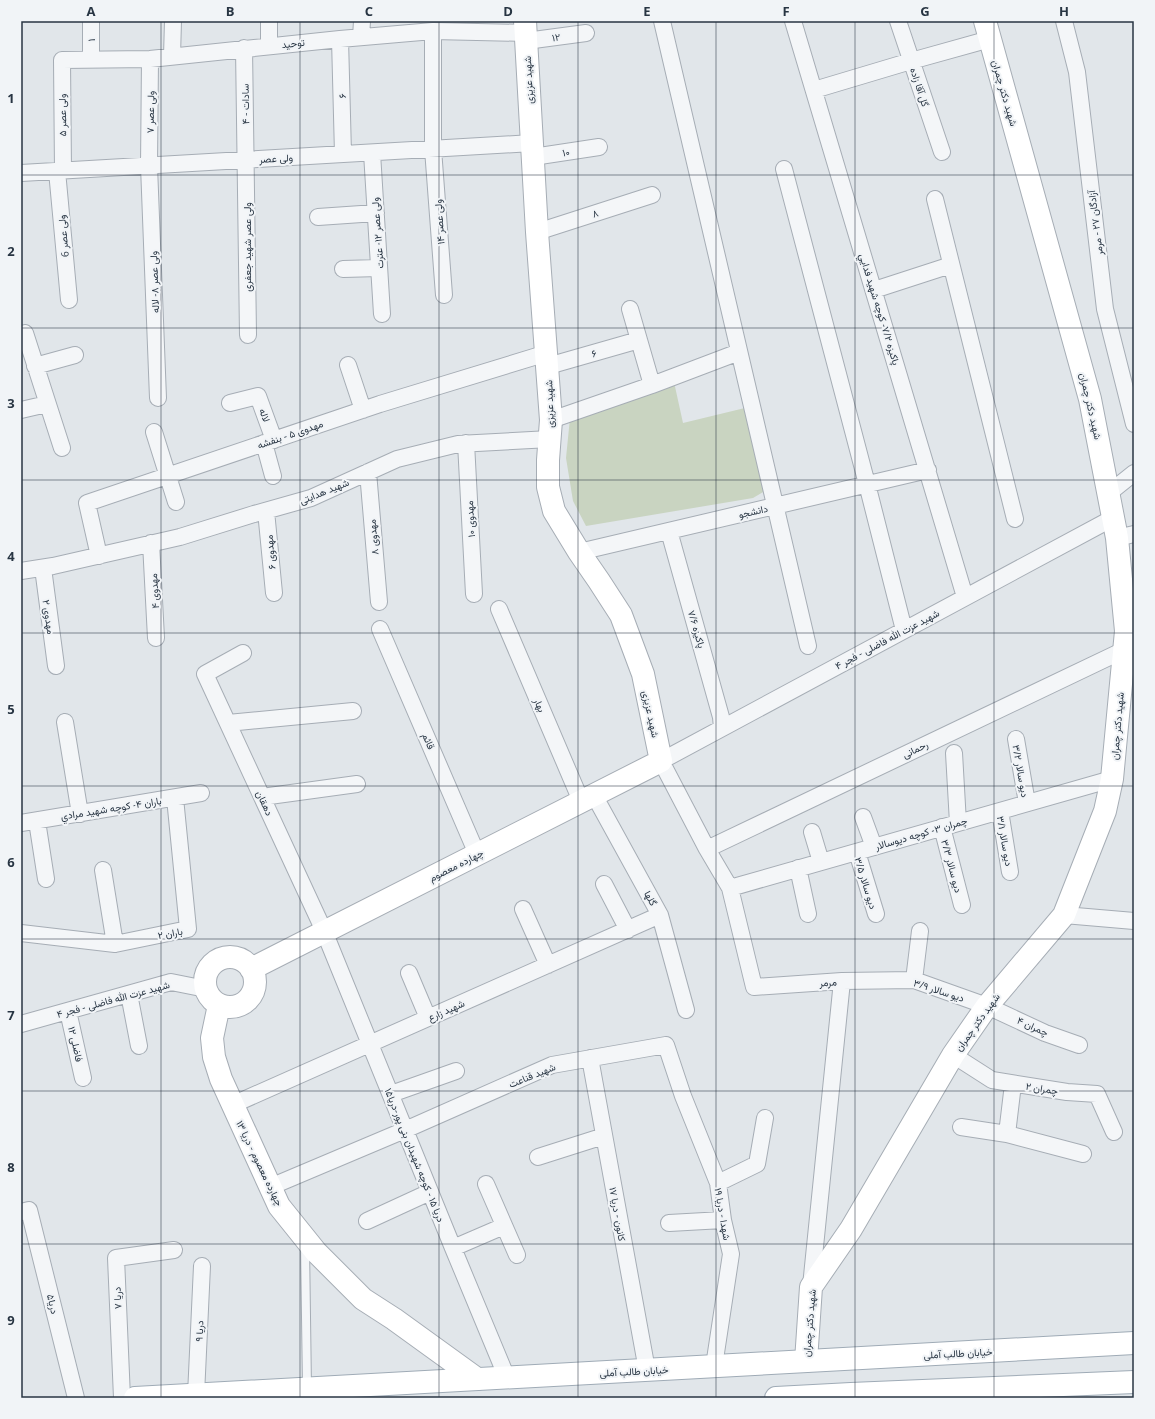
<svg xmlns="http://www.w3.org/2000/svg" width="1155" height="1419" viewBox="0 0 1155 1419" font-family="'Open Sans',Vazirmatn,sans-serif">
<rect width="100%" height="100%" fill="#e1e6ea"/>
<!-- green -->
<path fill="#c9d4c1" d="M674,382L683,423L749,407L765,491L753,498L586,526L573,501L566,458L570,418Z"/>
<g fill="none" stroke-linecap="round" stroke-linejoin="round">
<defs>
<path id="lane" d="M305,1245L307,1388"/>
<path id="street" d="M662,21L808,646
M793,21L965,597
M898,21L942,152
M1064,21L1077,72L1105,309L1134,424
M433,31V149L444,295
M361,37L362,21
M340,39L343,154
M526,41L586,33
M269,46V21
M244,48L248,335
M172,56L173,21
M150,59L149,166L158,398
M91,60V21
M814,90L911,61L990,39
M372,153L382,314
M533,157L599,147
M784,169L867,484L904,630
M57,171L69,300
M63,171L62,60L150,59L340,39L433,31L526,33
M21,173L532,143
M935,199L1015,519
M318,217L376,213
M537,232L652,195
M343,269L379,268
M874,290L951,265
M630,309L652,385
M25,333L62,448
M348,365L363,410
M35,366L75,355
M548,366L639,340
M230,403L258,396L274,440
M21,410L47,404
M551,420L652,385L739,352
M154,432L176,502
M264,443L273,476
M466,443L474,594
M368,472L379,602
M1109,493L1134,473
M266,511L274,593
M669,531L721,717L722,728
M1117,538L1134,534
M151,543L156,638
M579,552L928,470
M99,556L87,503L380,404L547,353
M43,568L56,666
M21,571L53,566L180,537L254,514L311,498L397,459L458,444L550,439
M499,609L581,801
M380,629L477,854
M243,653L205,674L324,931L453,1248L507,1378
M65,722L80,814
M228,723L353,711
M1016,739L1027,803
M954,753L958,823
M594,795L660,915L686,1010
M262,797L357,784
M1000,811L1010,872
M863,817L874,847
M37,821L46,879
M21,823L201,793
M942,827L962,905
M812,832L821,862
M707,849L1124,650
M857,852L876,914
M798,868L808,914
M103,870L115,944
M604,884L628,930
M730,888L1112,779
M523,909L548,965
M1064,915L1134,921
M21,933L115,944L188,929L175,798
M409,973L428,1018
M914,980L920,931
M842,981L914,980L987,1006L1045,1033L1079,1045
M129,994L139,1046
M68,1011L83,1078
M21,1024L171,982L206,989
M953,1055L992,1080L1067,1092L1097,1094L1114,1132
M590,1058L647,1370
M391,1094L456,1071
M232,1105L660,915
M961,1127L1007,1134L1083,1154
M1007,1134L1013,1084
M538,1157L604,1136
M718,1183L757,1164L765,1118
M486,1184L517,1255
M270,1187L405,1130L552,1065L666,1045L683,1096L718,1183L723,1220L731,1254L714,1366
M21,1212L29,1210L76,1398
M367,1221L430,1192
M669,1223L723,1220
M453,1248L504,1226
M811,1286L842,981L754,987L730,888L707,849L661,761L1113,518
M196,1395L202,1266
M122,1398L116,1258L174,1250"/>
<path id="secondary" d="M205 982a25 25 0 1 1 50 0a25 25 0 1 1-50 0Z
M251,969L661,761L643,674L621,615L599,581L579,552L554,511L548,487V460L551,420L537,232L525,21
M219,1005L212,1038L214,1057L221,1079L279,1206L316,1252L363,1299L394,1319L477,1379
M806,1361L811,1287L851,1229L953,1055L987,1006L1064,915L1105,811L1112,779L1126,631L1117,538L1090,399L985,21"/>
<path id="primary" d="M135,1398L1134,1343
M776,1398L851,1394L1134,1382"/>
</defs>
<!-- lane casing -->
<use href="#lane" stroke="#a6adb5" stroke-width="10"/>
<!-- street casing -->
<use href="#street" stroke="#a6adb5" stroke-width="18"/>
<!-- secondary casing -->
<use href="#secondary" stroke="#a6adb5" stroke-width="24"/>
<!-- primary casing -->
<use href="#primary" stroke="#9fabb6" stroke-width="24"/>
<!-- lane -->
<use href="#lane" stroke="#f4f6f8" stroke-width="8"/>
<!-- street -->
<use href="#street" stroke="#f4f6f8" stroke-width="16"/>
<!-- secondary -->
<use href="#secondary" stroke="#fff" stroke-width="22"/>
<!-- primary -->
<use href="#primary" stroke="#fff" stroke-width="22"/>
</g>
<!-- grid -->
<path fill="none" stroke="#283543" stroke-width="1" stroke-opacity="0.55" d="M161,21V1398M300,21V1398M439,21V1398M578,21V1398M716,21V1398M855,21V1398M994,21V1398M21,175H1134M21,328H1134M21,480H1134M21,633H1134M21,786H1134M21,939H1134M21,1091H1134M21,1244H1134"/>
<g text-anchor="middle" stroke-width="4" stroke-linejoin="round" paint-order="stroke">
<!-- street labels -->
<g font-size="10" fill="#283543" stroke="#f1f4f7">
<text transform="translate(556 37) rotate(-8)" y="4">۱۲</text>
<text transform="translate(91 40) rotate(-90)" y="4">۱</text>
<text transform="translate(293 43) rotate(-6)" y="4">توحید</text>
<text transform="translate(528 80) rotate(-93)" y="4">شهید عزیزی</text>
<text transform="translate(920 87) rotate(72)" y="4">گل آقا زاده</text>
<text transform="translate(1005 93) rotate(74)" y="4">شهید دکتر چمران</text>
<text transform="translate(342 96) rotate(-91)" y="4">۶</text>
<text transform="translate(245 104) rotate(-91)" y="4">۴ - سادات</text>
<text transform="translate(150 112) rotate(-89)" y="4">ولی عصر ۷</text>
<text transform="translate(62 115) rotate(-91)" y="4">ولی عصر ۵</text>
<text transform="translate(566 152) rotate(-9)" y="4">۱۰</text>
<text transform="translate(276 158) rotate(-3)" y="4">ولی عصر</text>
<text transform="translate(595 213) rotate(-18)" y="4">۸</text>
<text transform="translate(439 222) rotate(-94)" y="4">ولی عصر ۱۴</text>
<text transform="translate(1095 223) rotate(-97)" y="4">آزادگان ۲۷ - مرمر</text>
<text transform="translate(377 233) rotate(-94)" y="4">ولی عصر ۱۲- عترت</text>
<text transform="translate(63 236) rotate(-95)" y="4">ولی عصر 6</text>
<text transform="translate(247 247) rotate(-90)" y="4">ولی عصر شهید جعفری</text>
<text transform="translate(154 282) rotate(-92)" y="4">ولی عصر ۸- لاله</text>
<text transform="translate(880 309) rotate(73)" y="4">پاکیزه ۷/۲- كوچه شهيد فدايي</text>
<text transform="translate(594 353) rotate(-16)" y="4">۶</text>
<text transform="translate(549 404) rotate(-92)" y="4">شهید عزیزی</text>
<text transform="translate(1091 406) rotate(77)" y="4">شهید دکتر چمران</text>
<text transform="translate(265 415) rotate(70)" y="4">لاله</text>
<text transform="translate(290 434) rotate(-19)" y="4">مهدوی ۵ - بنفشه</text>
<text transform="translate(324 491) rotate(-22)" y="4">شهید هدایتی</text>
<text transform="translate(753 511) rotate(-13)" y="4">دانشجو</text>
<text transform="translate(470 519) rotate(-93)" y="4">مهدوی ۱۰</text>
<text transform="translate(373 537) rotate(-95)" y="4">مهدوی ۸</text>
<text transform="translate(270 552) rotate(-95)" y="4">مهدوی ۶</text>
<text transform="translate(154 591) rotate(-93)" y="4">مهدوی ۴</text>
<text transform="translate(49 617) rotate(82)" y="4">مهدوی ۲</text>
<text transform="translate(697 629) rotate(74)" y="4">پاکیزه ۷/۶</text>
<text transform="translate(887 639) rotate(-28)" y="4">شهید عزت الله فاضلی - فجر ۴</text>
<text transform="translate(540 705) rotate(67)" y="4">بهار</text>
<text transform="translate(651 714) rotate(78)" y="4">شهید عزیزی</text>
<text transform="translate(1117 726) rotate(-85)" y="4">شهید دکتر چمران</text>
<text transform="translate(429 741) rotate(67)" y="4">قائم</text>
<text transform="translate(915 749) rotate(-26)" y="4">رحمانی</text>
<text transform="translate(1021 771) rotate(80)" y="4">دیو سالار ۳/۲</text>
<text transform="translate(265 803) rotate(65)" y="4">دهقان</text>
<text transform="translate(111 808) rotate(-9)" y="4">باران ۴- كوچه شهيد مرادي</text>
<text transform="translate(921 833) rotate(-16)" y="4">چمران ۳- كوچه ديوسالار</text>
<text transform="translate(1005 841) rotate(80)" y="4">دیو سالار ۳/۱</text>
<text transform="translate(456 865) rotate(-27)" y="4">چهارده معصوم</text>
<text transform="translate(952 866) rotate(75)" y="4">دیو سالار ۳/۳</text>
<text transform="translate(866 883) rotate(73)" y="4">دیو سالار ۳/۵</text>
<text transform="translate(651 898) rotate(61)" y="4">گلها</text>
<text transform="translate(170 933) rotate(-11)" y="4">باران ۲</text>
<text transform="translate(828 982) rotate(-3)" y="4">مرمر</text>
<text transform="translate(939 990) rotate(18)" y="4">دیو سالار ۳/۹</text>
<text transform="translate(113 999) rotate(-15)" y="4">شهید عزت الله فاضلی - فجر ۴</text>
<text transform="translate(446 1010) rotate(-24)" y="4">شهید زارع</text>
<text transform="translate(977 1022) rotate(-54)" y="4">شهید دکتر چمران</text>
<text transform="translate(1033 1026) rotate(24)" y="4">چمران ۴</text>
<text transform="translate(76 1044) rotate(77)" y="4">فاضلی ۱۲</text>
<text transform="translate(532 1075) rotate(-22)" y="4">شهید قناعت</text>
<text transform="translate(1042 1088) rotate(9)" y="4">چمران ۲</text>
<text transform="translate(415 1155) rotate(68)" y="4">دریا ۱۵ - كوچه شهيدان بنی پور-دريا۱۵</text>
<text transform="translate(260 1163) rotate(64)" y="4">چهارده معصوم - دریا ۱۳</text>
<text transform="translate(618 1214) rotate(80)" y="4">کانون - دریا ۱۷</text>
<text transform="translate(723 1214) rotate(80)" y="4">شهدا - دریا ۱۹</text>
<text transform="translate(117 1298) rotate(-92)" y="4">دریا ۷</text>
<text transform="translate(53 1304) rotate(76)" y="4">دریا۵</text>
<text transform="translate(809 1323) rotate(-85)" y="4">شهید دکتر چمران</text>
<text transform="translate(199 1331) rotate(-88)" y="4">دریا ۹</text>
<text transform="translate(958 1353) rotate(-3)" y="4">خیابان طالب آملی</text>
<text transform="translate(634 1371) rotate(-3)" y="4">خیابان طالب آملی</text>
</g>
</g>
<!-- border -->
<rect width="1155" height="1419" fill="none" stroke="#f1f4f7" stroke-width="44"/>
<rect x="22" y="22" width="1111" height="1375" fill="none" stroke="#283543" stroke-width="1.5"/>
<g font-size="13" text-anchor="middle" font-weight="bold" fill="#283543">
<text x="91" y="16">A</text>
<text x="230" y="16">B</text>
<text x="369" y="16">C</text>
<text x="508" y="16">D</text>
<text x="647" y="16">E</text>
<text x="786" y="16">F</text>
<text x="925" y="16">G</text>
<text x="1064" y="16">H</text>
<text x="11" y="103">1</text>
<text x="11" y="256">2</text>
<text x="11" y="408">3</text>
<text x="11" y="561">4</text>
<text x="11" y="714">5</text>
<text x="11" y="867">6</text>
<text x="11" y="1020">7</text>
<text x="11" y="1172">8</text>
<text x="11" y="1325">9</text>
</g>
</svg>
